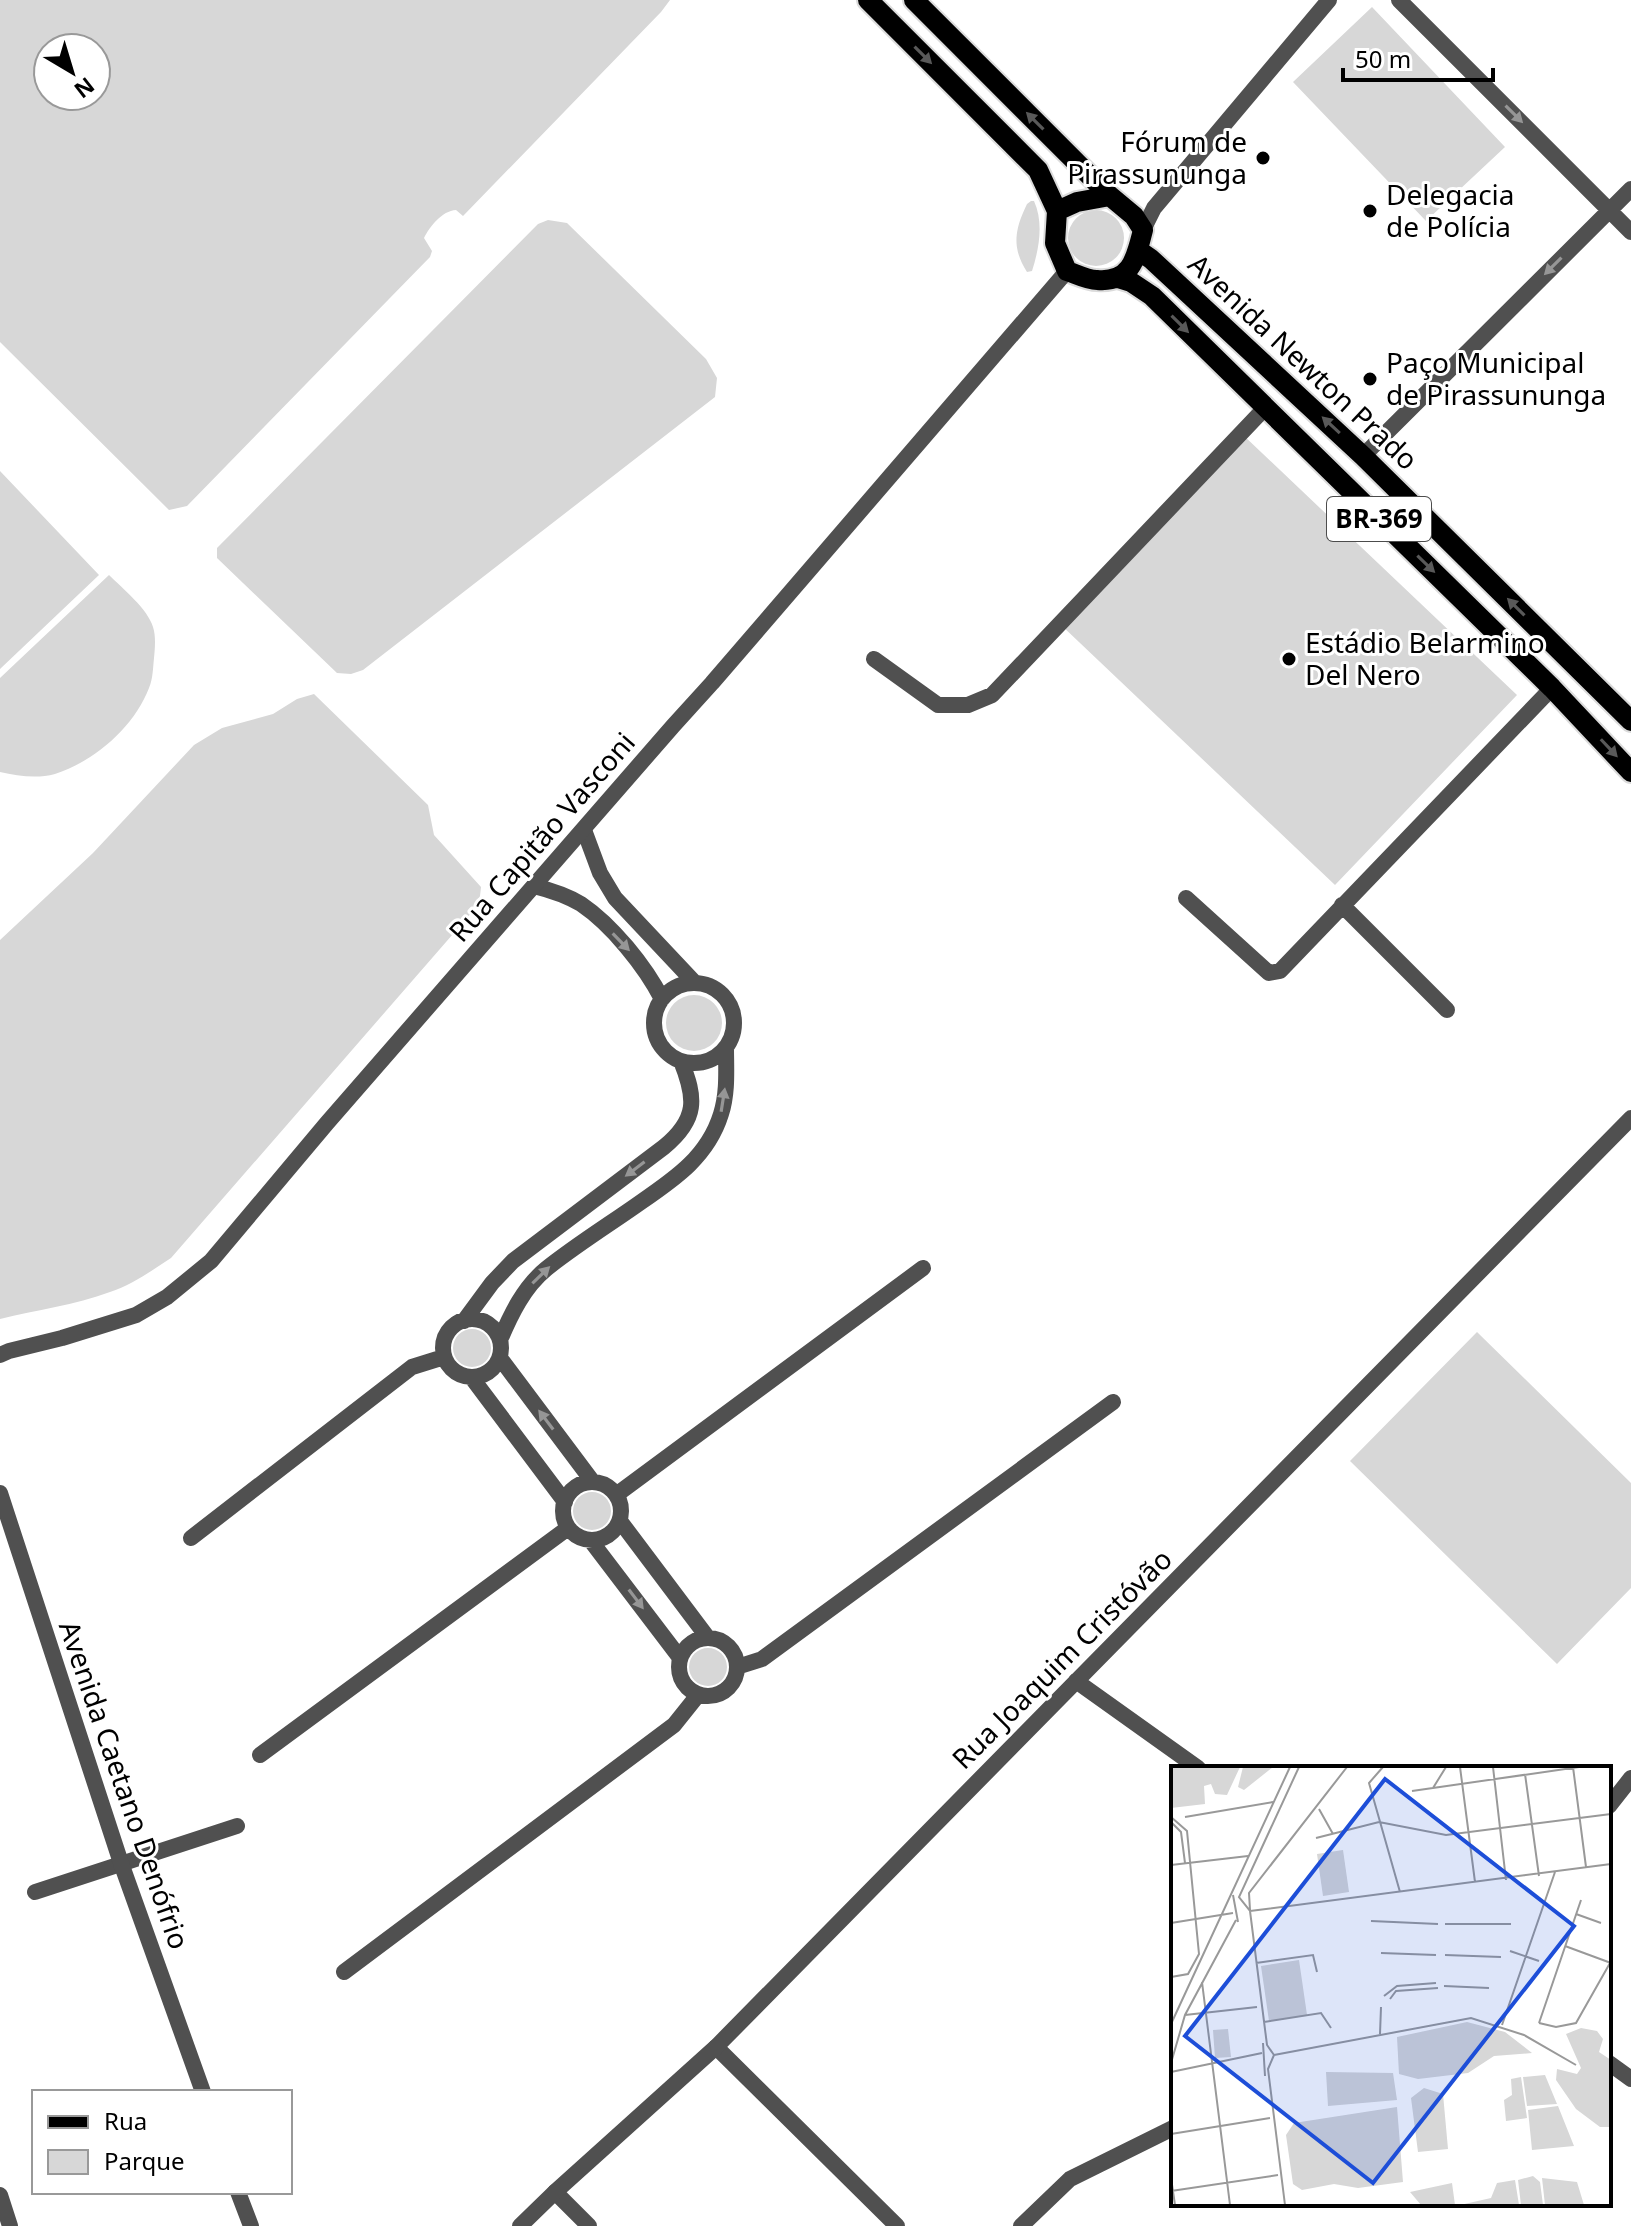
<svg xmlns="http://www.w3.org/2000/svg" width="1631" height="2226" viewBox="0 0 1631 2226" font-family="'Noto Sans',sans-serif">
<rect width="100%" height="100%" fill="#fff"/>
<!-- green -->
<path fill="#d7d7d7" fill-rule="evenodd" d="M0,0H670L661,12L463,216L456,210C442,211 430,226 424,238L432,251L430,257L187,506L169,510L0,342ZM48,48H96V96H48Z
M1372,7L1505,147L1426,221L1293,82Z
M1031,201H1034C1044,223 1039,249 1032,271L1027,272C1011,247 1015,229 1027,204Z
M1068 238a28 28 0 1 1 56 0a28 28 0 1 1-56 0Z
M548,220L567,223L706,359L717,378L715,397L363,670L351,674L337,673L217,558V548L538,224Z
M1242,434L1517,695L1335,885L1060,624Z
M0,471L99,575L0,669Z
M109,575C122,588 148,609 153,627C156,636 155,648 154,658C153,667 153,679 149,688C134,727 95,761 55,774C37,779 18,776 0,772V678Z
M314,694L428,805L434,835L481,887L480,896L473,911L171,1258C151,1271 132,1285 110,1292C75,1305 36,1310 0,1319V940L93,853L194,745L222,728L273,714L297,699Z
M666 1023a28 28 0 1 1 56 0a28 28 0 1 1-56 0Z
M453 1348a19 19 0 1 1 38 0a19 19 0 1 1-38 0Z
M1477,1332L1631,1483V1588L1557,1664L1350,1461Z
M573 1511a19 19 0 1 1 38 0a19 19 0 1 1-38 0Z
M689 1667a19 19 0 1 1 38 0a19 19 0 1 1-38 0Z"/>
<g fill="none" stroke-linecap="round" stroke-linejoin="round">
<defs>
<path id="primary" d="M868,0L1038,170L1057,211L1055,243L1067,271C1076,274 1087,280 1097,280C1132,283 1136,257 1143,230L1134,216L1110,196L914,0
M1057,211L1077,202L1110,196
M1138,250L1151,259L1363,456L1631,721
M1118,278L1131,282L1152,296L1552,688L1631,772"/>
</defs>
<!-- primary casing -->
<use href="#primary" stroke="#dbdbdb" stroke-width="24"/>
<!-- minor -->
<path stroke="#505050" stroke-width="16" d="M1399,0L1631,232
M1363,456L1631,189
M874,659L938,705H968L992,695L1265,408
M584,830L600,873L615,898L695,983
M534,886C550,890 566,895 581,904C612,925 645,966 662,999
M1186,898L1269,973L1280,971L1552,688
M1342,905L1447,1010
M654 1023a40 40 0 1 1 80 0a40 40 0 1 1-80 0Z
M443 1348a29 29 0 1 1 58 0a29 29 0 1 1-58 0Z
M464,1321L492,1283L513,1261L664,1147C698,1119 696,1098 681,1061
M500,1340C511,1314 524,1287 546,1269C576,1245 610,1224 641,1202C676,1178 708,1156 721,1114C728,1092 726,1069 726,1047
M500,1358L593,1482
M472,1378L565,1502
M563 1511a29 29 0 1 1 58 0a29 29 0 1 1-58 0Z
M616,1495L923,1268
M620,1521L708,1638
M191,1538L412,1367L444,1357
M591,1541L680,1658
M679 1667a29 29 0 1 1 58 0a29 29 0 1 1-58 0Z
M737,1667L762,1659L1113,1402
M260,1755L568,1528
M1609,1806L1631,1778
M35,1892L237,1826
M344,1972L674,1725L698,1695
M716,2047L897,2226
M555,2192L589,2226
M0,2195L10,2226
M1021,2226L1070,2179L1173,2128"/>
<!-- tertiary -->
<path stroke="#505050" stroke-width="16" d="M1143,230L1154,208L1329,0
M0,1355L9,1351L62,1338L136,1315L167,1297L211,1261L327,1123L673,726L712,683L1067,271
M0,1493L121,1863L203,2092
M1076,1681L1198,1768
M1609,2063L1631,2079
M238,2192L251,2226
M520,2226L555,2192L716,2047L1631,1118"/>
<!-- primary -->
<use href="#primary" stroke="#000" stroke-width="20"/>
</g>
<!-- one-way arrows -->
<defs><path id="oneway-solid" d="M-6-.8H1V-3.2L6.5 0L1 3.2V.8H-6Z" transform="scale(2)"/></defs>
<g fill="#595959">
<use href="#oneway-solid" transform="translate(923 55) rotate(45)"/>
<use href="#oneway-solid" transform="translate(1035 121) rotate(-135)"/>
<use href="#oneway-solid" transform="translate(1180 324) rotate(45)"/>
<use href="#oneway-solid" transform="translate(1331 425) rotate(-137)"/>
<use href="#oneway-solid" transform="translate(1426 564) rotate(44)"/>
<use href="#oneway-solid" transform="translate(1516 607) rotate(-135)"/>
<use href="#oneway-solid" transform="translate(1609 748) rotate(47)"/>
</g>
<g fill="#969696">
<use href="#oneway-solid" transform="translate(1514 114) rotate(45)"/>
<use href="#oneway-solid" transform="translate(1553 266) rotate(135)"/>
<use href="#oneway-solid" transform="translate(621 942) rotate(46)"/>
<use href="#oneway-solid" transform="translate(723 1100) rotate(-81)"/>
<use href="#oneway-solid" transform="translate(635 1169) rotate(143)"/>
<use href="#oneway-solid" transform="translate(541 1275) rotate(-44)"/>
<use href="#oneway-solid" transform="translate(546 1420) rotate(-127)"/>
<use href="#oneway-solid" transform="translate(636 1599) rotate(53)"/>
</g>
<!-- markers -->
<g fill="#000" stroke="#fff" stroke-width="3">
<circle cx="1263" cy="158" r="8"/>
<circle cx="1370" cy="211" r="8"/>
<circle cx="1370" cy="379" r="8"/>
<circle cx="1289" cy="659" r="8"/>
</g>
<g text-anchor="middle" stroke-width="6" stroke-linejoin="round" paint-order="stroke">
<!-- shield labels -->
<rect fill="#fff" stroke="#4c4c4c" stroke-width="2" x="1327" y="497" width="104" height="44" rx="6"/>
<g font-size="26" font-weight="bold" fill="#000">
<text x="1379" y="528">BR-369</text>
</g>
<!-- poi labels -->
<g font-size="28" fill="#000" stroke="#fff" text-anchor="start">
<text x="1247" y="152" text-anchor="end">Fórum de<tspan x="1247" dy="32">Pirassununga</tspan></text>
<text x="1386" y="205">Delegacia<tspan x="1386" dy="32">de Polícia</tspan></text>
<text x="1386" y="373">Paço Municipal<tspan x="1386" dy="32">de Pirassununga</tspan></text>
<text x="1305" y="653">Estádio Belarmino<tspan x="1305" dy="32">Del Nero</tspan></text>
</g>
<!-- street labels -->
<g font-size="28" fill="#000" stroke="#fff">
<text transform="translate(1303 362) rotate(43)" y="10">Avenida Newton Prado</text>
<text transform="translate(542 837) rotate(-49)" y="10">Rua Capitão Vasconi</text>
<text transform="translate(1062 1659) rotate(-45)" y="10">Rua Joaquim Cristóvão</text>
<text transform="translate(124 1785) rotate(71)" y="10">Avenida Caetano Denófrio</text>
</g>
</g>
<!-- overview -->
<g transform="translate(1171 1766)">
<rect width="440" height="440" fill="#fff"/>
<path d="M0,1H69L56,29L44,28L40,18L33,20L34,38L0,42ZM72,1H102L73,24L67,21ZM172,84L178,126L152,130L146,88ZM128,194L136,249L98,255L90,200ZM296,256L334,266L361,287L323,290L297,307L247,313L228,308L226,271ZM410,262L426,265L432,273L428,286L440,294V361H429L405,343L385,314L386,303L406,308L410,302L395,268ZM57,263L60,291L44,292L42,264ZM222,307L226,334L157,340L155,306ZM374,309L386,338L356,340L352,311ZM350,311L356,352L335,355L333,334L341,329L340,313ZM253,322L272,328L277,383L247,386L240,332ZM387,340L403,380L361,384L357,344ZM226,341L232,416L187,422L163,418L131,424L122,418L115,369L123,357ZM362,410L369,416L372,439H350L347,414ZM371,412L406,416L413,439H374ZM344,414L348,439H289L320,432L326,417ZM281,417L284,439H250L239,426Z" fill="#d7d7d7"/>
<path fill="none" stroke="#999" stroke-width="2" d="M212,1L198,17L229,126M289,1L304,116M322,1L335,114M402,1L415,101M354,8L368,110M262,22L275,1M241,25L408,1M148,43L162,68M0,51L16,65L28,188L17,208L0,211M14,51L102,36M0,56L10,66L14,97M145,72L208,56L275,69L440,48M0,99L77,90M62,129L67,156M79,144L78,127L176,1M79,145L440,98M405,148L430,157M200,155L267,158M0,157L62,147M274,158H340M394,180L440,197M339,185L368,195M210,187L265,189M274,189L330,191M85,197L142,189L146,206M31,216L59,439M273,220L318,222M213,230L226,220L265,217M219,233L225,225L267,222M14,249L86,241M93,256L150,247L160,262M368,257L410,134M368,257L385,261L405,257L439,197M0,258L119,1M331,259L384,106M209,268L210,241M92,277L94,310M103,289L300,252L353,269L405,299M0,297L14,249L65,154M0,306L91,287M0,368L99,352M0,412L4,439M0,425L107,409M114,439L97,303L103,289L96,279L79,145L68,131L128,1"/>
<path fill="#1d4ed8" fill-opacity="0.15" stroke="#1d4ed8" stroke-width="4" d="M214,13L403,160L202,417L14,270Z"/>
<rect width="440" height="440" fill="none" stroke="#000" stroke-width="4"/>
</g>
<!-- legend -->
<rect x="32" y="2090" width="260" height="104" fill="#ffffff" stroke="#999999" stroke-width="2"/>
<rect x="48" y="2116" width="40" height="12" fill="#000000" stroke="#999999" stroke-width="2"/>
<text x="104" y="2130" font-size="24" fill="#000000">Rua</text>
<rect x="48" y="2150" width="40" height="24" fill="#d7d7d7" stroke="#999999" stroke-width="2"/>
<text x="104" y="2170" font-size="24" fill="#000000">Parque</text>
<!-- north arrow -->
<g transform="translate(72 72) rotate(142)"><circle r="38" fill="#ffffff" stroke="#999999" stroke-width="2"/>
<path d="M0-6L14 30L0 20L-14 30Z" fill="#000000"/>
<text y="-12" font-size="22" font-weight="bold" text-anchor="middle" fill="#000000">N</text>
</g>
<!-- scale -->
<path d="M1343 68v12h150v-12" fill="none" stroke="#000000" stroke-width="4"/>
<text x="1355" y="68" font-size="24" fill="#000000" stroke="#ffffff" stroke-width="6" paint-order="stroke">50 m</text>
</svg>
